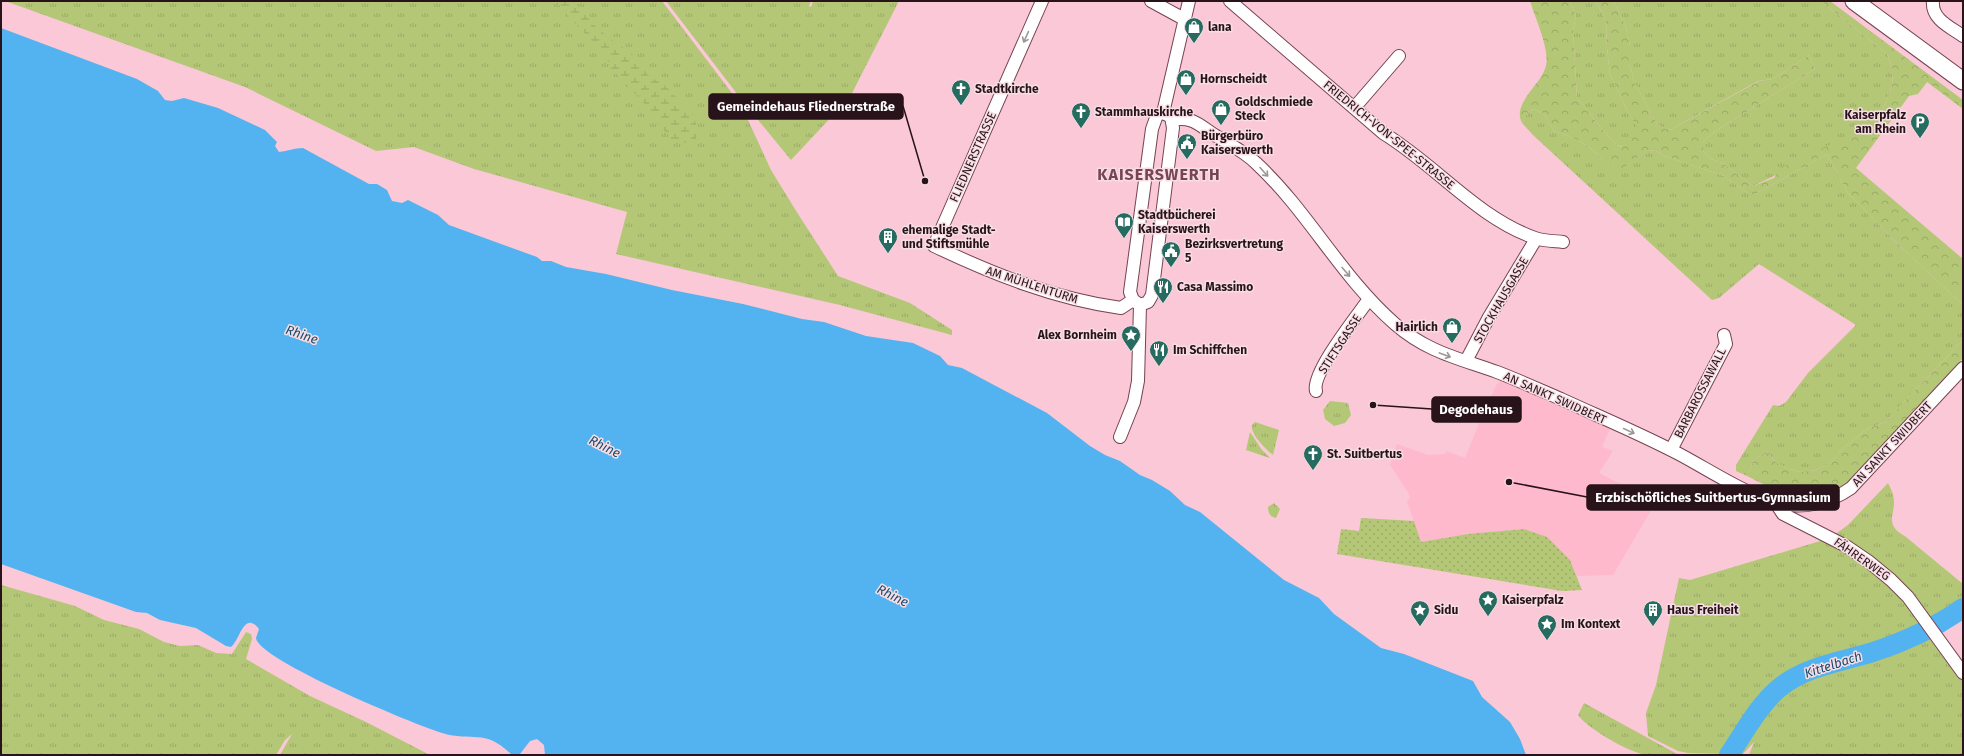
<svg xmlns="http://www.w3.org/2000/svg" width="1964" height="756" viewBox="0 0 1964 756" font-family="'Fira Sans',sans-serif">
<defs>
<pattern id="grass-tufts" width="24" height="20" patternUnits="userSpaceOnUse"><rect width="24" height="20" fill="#b4c776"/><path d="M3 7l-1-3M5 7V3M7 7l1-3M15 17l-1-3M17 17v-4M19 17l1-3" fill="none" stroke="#9baa66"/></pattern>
<pattern id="forest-crowns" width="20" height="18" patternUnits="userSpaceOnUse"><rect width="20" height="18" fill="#b4c776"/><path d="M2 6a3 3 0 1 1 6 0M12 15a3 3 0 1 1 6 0" fill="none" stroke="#9baa66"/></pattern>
<pattern id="wetland-marsh" width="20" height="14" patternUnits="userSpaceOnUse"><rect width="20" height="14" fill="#b4c776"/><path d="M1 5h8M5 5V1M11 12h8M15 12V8" fill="none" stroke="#9baa66"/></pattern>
<pattern id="park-dots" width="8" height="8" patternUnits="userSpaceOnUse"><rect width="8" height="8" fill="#b4c776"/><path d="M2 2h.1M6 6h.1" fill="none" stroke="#9baa66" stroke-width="1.8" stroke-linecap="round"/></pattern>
</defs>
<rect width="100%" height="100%" fill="#fac8d6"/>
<!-- built -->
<path fill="#feb9cd" d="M1502,379L1611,426L1602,447L1613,451L1599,473L1656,502L1613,575L1577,576L1570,560L1524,529L1468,534L1421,542L1407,501L1410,498L1409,494L1390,465L1397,444L1428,455L1445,454L1446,451L1465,458L1481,418L1497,384Z"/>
<!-- grass -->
<path fill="url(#grass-tufts)" d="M5,1H662L741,105L771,170L798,214L838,276L910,303L952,330V335L840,305L616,254L627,212L474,169L414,147L376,151L245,87Z
M666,1H811L809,6L811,7L813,1H899L850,97L791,160L744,103Z
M1570,1H1596L1606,21L1607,48L1610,74L1628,112L1641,132L1623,147L1616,145L1602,129L1577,98L1573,30L1576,16Z
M1614,1H1821L1887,54L1893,70L1892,86L1875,128L1753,186L1724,164L1709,158L1703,151V142L1714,132L1815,69L1809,55L1773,79L1758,81L1670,130L1659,126L1651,114L1634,81L1630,65V46L1626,27Z
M1534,109L1544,114L1554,131C1568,135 1580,140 1591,149C1601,157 1607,166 1619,170L1648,150L1656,151L1665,156L1724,176L1749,194H1755L1827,154L1848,193L1901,247L1963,305V340L1885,422L1867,429L1842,449L1832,462L1816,470L1801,472L1788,469L1777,463L1766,452L1754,460L1747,476L1736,471V465L1773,405L1779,406L1786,402L1808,373L1856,325L1759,264L1719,298L1712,300L1534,136L1522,123L1528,112Z
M1330,401L1348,403L1351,415L1345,423L1334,426L1325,419L1323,410Z
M1255,422L1279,430L1273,455C1266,449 1250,434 1252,425Z
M1250,432L1262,450L1270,458L1246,450Z
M1888,483C1890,487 1892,491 1893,495C1898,514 1881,523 1906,537L1963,584V604L1933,621L1928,613L1926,614L1834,535L1848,525Z
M1274,503L1280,509L1276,518C1270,517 1268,513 1268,507Z
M1827,539L1889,582L1928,628L1914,634C1873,647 1793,664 1766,695C1751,712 1740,735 1727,754L1688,753L1678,751L1648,736L1646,713L1656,685L1679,578L1690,580Z
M1,585L75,606L104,620L139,629L164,642L180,646L198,645L216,653L232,654L246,632L251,634L252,639L246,659L310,696L366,722L430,755H280L292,734L285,740L276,755H1Z
M1932,638L1963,679V755H1749L1754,742L1742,755L1735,753C1759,718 1770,693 1809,674Z
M1584,703L1679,755C1668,755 1657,756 1647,755C1630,753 1588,729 1578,715Z"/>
<!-- forest -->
<path fill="url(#forest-crowns)" d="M1530,1H1570L1576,16L1573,30L1577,98L1602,129L1616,145L1622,147L1640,132L1628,112L1610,74L1607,48L1606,21L1596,1H1614L1626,27L1630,46V65L1634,81L1651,114L1659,126L1670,130L1759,81L1773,79L1809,55L1815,69L1714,132L1703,142V151L1709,158L1724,164L1753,186L1774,178L1780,168L1861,130L1869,131L1875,128L1892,86L1893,70L1887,54L1821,1H1830L1963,100V109L1927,82L1918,94L1909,96L1856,168L1963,259V305L1901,247L1848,193L1827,154L1755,194H1749L1724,176L1665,156L1656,151L1648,150L1619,171C1607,166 1601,157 1591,149C1580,140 1568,135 1554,131L1544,114L1534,109L1528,112L1522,123C1512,104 1539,86 1545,69C1552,53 1535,18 1530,1Z
M1963,340V358L1848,483C1820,500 1801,499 1770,497L1773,489L1747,476L1754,460L1766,452L1777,463L1788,469L1801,472L1816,470L1832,462L1842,449L1867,429L1885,422Z"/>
<!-- wetland -->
<path fill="url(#wetland-marsh)" d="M556,1H574L596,27L612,40L635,56L648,75L667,87L692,115L698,128V133L695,141L684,143L674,142L657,122L649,109L611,68L604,53L569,17Z"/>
<!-- park -->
<path fill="url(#park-dots)" d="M1361,518L1414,521L1421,542L1468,534L1524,529L1547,537L1570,560L1582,590L1562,591L1337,554L1341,529L1359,531Z"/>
<!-- water -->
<path fill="#53b3f1" d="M1,28L137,79L158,91L165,100L172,101L184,98L218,108L265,130L277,142L275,146L279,152C288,151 294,148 303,148L369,184H377L387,190L392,201L402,203L408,200L438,215L449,225L537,257L542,261H551L566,267L606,274L672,290L743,304L802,319L824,322L866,336L913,343L940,356L948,365L962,368L1047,413L1090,446L1105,455L1120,461L1140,475L1152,480L1170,491L1185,505L1200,512L1284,580L1319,598L1334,614L1381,648L1404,654L1473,681L1482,697L1510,722L1520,739L1526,755H545L544,745L537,739L530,741L520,754L512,755C485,728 473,742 442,733C416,725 258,660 256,638L259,629C244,610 240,640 231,647L226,646L196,628L160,620L147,613L136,612L1,564Z"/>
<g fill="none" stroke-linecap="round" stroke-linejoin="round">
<!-- river -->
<path stroke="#53b3f1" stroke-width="20" d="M1729,755C1744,733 1758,706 1778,689C1805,666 1841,662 1873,652C1904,642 1936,627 1963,608"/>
<defs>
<path id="street" d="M1042,1L934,246C993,274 1055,299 1121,308L1133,300
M1151,1L1184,19
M1230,1L1383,133C1436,165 1476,217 1535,238C1544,241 1554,241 1563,242
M1933,1C1931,19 1950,27 1963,36
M1354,108L1399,56
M1163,113L1171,117L1173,128L1152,295L1148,302L1140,305L1133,300L1130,292L1152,129L1157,115Z
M1163,113L1189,1
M1172,120C1191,116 1198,124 1213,134C1227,143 1244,151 1256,163C1308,211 1341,277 1395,324C1427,352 1458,358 1497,372C1518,380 1540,390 1561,399C1600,417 1641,434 1679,454C1709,470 1742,492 1774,502C1801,510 1828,504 1851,488L1963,368
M1466,361L1489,317L1536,239
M1316,391C1311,373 1358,315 1369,299
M1120,437L1134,402L1138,381L1140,305
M1671,450L1726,344L1724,335
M1775,502L1783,514L1846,546L1868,561L1891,580L1908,597L1963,673"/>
<path id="secondary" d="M1854,1L1963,81"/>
</defs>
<!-- street casing -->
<use href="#street" stroke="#764353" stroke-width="14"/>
<!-- secondary casing -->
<use href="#secondary" stroke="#764353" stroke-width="19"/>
<!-- street -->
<use href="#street" stroke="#fff" stroke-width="12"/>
<!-- secondary -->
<use href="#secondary" stroke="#fff" stroke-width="17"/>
</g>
<!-- one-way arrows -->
<defs><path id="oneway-shaft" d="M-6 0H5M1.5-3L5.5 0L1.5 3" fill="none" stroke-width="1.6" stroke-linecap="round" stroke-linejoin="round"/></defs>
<g stroke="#9e9598">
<use href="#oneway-shaft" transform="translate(1026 37) rotate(114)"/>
<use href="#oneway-shaft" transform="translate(1264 172) rotate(48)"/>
<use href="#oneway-shaft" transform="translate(1346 272) rotate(49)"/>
<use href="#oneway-shaft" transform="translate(1445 355) rotate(20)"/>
<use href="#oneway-shaft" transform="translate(1629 431) rotate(25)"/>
</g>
<!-- icons -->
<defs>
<symbol id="shop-pin" viewBox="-11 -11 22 30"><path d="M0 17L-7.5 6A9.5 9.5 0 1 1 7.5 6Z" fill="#256b60" stroke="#f7dde4"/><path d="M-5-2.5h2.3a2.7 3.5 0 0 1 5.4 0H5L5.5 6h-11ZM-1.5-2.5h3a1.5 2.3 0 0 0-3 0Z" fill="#fff"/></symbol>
<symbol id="church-pin" viewBox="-11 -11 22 30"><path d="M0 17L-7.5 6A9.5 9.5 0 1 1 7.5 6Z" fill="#256b60" stroke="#f7dde4"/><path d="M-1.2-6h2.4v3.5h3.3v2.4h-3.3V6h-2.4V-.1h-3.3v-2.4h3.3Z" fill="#fff"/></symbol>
<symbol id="parking-pin" viewBox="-11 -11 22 30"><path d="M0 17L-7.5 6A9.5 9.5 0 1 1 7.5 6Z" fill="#256b60" stroke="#f7dde4"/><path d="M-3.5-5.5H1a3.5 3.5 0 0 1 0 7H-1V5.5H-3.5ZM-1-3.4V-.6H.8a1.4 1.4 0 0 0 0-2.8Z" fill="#fff"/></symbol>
<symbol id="civic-pin" viewBox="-11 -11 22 30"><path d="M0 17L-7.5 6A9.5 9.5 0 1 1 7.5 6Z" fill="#256b60" stroke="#f7dde4"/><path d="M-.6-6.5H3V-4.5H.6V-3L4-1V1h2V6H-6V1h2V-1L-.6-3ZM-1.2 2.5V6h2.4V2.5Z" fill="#fff"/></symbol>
<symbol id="library-pin" viewBox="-11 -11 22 30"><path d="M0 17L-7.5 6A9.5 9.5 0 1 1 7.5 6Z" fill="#256b60" stroke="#f7dde4"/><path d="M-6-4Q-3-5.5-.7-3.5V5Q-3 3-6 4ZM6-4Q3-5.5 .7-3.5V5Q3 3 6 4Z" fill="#fff"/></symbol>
<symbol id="building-pin" viewBox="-11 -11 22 30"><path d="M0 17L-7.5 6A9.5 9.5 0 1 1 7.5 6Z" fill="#256b60" stroke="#f7dde4"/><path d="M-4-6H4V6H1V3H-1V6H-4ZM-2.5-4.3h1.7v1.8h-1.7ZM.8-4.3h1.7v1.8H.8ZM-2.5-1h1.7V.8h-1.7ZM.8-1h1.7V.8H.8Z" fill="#fff"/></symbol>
<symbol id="restaurant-pin" viewBox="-11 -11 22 30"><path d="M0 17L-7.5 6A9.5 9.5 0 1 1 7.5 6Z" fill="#256b60" stroke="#f7dde4"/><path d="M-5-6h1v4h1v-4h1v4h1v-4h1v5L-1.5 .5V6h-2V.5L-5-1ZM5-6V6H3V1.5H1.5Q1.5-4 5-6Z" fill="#fff"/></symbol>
<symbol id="sight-pin" viewBox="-11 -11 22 30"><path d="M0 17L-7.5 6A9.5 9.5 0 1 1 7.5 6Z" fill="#256b60" stroke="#f7dde4"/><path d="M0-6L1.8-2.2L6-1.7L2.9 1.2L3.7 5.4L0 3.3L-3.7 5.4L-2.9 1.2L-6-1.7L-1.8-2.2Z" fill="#fff"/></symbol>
</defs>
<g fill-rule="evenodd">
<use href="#shop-pin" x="1183" y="16" width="22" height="30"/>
<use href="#shop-pin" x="1175" y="68" width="22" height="30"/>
<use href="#church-pin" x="950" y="78" width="22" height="30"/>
<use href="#shop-pin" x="1210" y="98" width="22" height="30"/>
<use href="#church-pin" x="1070" y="101" width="22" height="30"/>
<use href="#parking-pin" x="1909" y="111" width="22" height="30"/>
<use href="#civic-pin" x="1176" y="132" width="22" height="30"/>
<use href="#library-pin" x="1113" y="211" width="22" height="30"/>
<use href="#building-pin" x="877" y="226" width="22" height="30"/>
<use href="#civic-pin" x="1160" y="240" width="22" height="30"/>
<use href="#restaurant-pin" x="1152" y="276" width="22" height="30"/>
<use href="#shop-pin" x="1441" y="316" width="22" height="30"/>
<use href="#sight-pin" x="1120" y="324" width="22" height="30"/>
<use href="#restaurant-pin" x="1148" y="339" width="22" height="30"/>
<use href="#church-pin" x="1302" y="443" width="22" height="30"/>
<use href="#sight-pin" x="1477" y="589" width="22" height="30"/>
<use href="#sight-pin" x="1409" y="599" width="22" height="30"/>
<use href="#building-pin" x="1642" y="599" width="22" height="30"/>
<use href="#sight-pin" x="1536" y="613" width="22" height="30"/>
</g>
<g text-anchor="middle" stroke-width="3" stroke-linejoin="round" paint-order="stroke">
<!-- poi labels -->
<g font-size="12" font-weight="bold" fill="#28131a" stroke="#f7dde4" text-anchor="start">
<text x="1208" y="31">lana</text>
<text x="1200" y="83">Hornscheidt</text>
<text x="975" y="93">Stadtkirche</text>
<text x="1235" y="106">Goldschmiede<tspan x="1235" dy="14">Steck</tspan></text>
<text x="1095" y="116">Stammhauskirche</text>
<text x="1906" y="119" text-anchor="end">Kaiserpfalz<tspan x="1906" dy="14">am Rhein</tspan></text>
<text x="1201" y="140">Bürgerbüro<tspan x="1201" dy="14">Kaiserswerth</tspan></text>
<text x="1138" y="219">Stadtbücherei<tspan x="1138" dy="14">Kaiserswerth</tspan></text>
<text x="902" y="234">ehemalige Stadt-<tspan x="902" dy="14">und Stiftsmühle</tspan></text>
<text x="1185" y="248">Bezirksvertretung<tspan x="1185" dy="14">5</tspan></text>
<text x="1177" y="291">Casa Massimo</text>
<text x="1438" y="331" text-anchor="end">Hairlich</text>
<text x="1117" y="339" text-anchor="end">Alex Bornheim</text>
<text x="1173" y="354">Im Schiffchen</text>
<text x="1327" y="458">St. Suitbertus</text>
<text x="1502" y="604">Kaiserpfalz</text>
<text x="1434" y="614">Sidu</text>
<text x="1667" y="614">Haus Freiheit</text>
<text x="1561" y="628">Im Kontext</text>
</g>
<!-- street labels -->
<g font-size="12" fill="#28131a" stroke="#f7dde4">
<text transform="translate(1389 135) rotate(39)" y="4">FRIEDRICH-VON-SPEE-STRASSE</text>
<text transform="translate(973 157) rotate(-66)" y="4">FLIEDNERSTRASSE</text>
<text transform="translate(1032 285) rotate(18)" y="4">AM MÜHLENTURM</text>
<text transform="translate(1501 300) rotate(-60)" y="4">STOCKHAUSGASSE</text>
<text transform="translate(1340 344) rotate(-57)" y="4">STIFTSGASSE</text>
<text transform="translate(1700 393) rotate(-63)" y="4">BARBAROSSAWALL</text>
<text transform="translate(1555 398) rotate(24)" y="4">AN SANKT SWIDBERT</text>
<text transform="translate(1892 444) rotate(-47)" y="4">AN SANKT SWIDBERT</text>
<text transform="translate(1862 559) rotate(35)" y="4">FÄHRERWEG</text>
</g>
<!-- water labels -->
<g font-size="13" font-style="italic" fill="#194c6c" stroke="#f7dde4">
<text transform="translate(302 334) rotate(19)" y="5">Rhine</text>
<text transform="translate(605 446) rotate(27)" y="5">Rhine</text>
<text transform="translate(893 595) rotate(27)" y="5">Rhine</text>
<text transform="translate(1833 664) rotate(-18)" y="5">Kittelbach</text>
</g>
<!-- district labels -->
<g font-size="16" font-weight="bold" letter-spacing="1" fill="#784555" stroke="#f7dde4">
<text x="1159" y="180">KAISERSWERTH</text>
</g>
</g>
<!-- callouts -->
<path fill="none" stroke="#28131a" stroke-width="1.5" d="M925 181L903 106M1373 405L1432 409M1509 482L1587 497"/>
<g fill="#28131a" stroke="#f7dde4" stroke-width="1.5">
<circle cx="925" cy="181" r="4"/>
<circle cx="1373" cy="405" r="4"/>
<circle cx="1509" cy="482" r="4"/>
</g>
<g fill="#28131a" stroke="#28131a" stroke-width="1.5">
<rect x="709" y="94" width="194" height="25" rx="4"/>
<rect x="1432" y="397" width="89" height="25" rx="4"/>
<rect x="1587" y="485" width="252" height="25" rx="4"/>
</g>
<g font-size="13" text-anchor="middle" font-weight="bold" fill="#fff">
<text x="806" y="111">Gemeindehaus Fliednerstraße</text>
<text x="1476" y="414">Degodehaus</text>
<text x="1713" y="502">Erzbischöfliches Suitbertus-Gymnasium</text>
</g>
<!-- border -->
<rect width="1964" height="756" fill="none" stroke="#28131a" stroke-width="4"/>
</svg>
